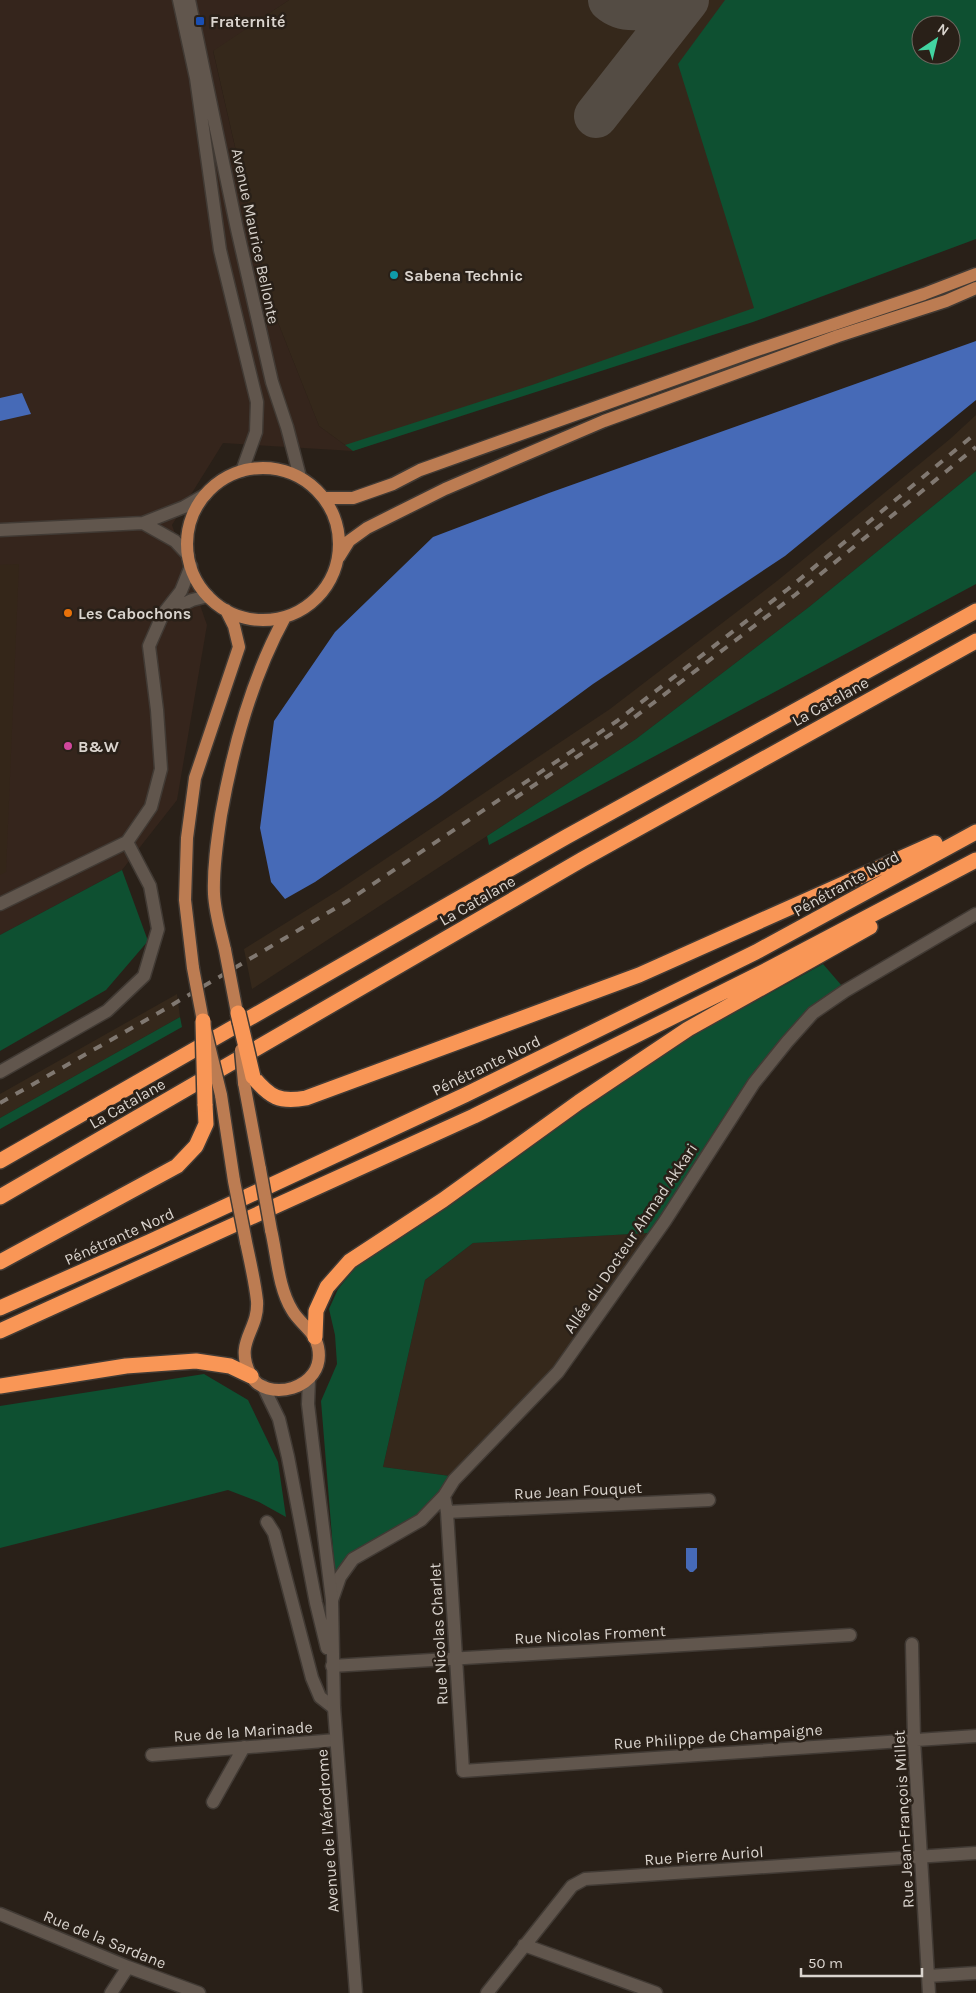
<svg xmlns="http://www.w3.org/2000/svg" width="976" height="1993" viewBox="0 0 976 1993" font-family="Karla,sans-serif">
<rect width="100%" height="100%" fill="#292018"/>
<!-- built -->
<path fill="#35281b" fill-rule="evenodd" d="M289,0H976V235L353,451L319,426L271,305L213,50ZM921,25H951V55H921Z
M976,415V471L809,607L636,739L252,989L244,949L339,890L610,709L777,581L950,439Z
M177,994L180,1017L0,1118V1094Z
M649,1233L553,1368L450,1476L383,1467L425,1280L473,1243Z"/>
<!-- industrial -->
<path fill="#35251c" d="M0,0H289L213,51L271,305L319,426L353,451L223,443L172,525L207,625L177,800L122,870L0,935Z"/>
<!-- medical -->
<path fill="#342619" d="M19,564L6,872L0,875V565Z"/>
<!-- green -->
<path fill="#0e5031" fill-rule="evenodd" d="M725,0H976V239L753,322L353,451L345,445L532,385L754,308L678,64ZM921,25H951V55H921Z
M976,471V584L489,845L487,836L636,739L809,607Z
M122,870L148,941L106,990L0,1051V935Z
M823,964L842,986C831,993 817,1000 808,1010C742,1074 701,1158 649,1233L473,1243L425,1280L383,1467L450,1476L440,1493L417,1515L349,1554L335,1574L321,1401L337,1364L335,1335L329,1309L338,1289L356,1267L448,1207L584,1109L692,1036Z
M180,1017L182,1027L0,1129V1118Z
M204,1374L248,1400L278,1462L286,1517L259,1502L228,1490L0,1548V1406Z"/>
<!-- water -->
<path fill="#466ab7" d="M976,341V400L785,556L593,684L438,798L315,882L285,899L271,882L260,828L274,721L335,632L433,537L549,493Z
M22,393L31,414L0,421V398Z
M686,1548H697V1568L693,1572H690L686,1568Z"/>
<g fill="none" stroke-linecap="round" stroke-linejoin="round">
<!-- taxiway -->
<path stroke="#544c44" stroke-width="44" d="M610,0C624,12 645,10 661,0
M596,116L687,0"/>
<defs>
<path id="street" d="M165,613L192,600L208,596
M0,904L127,842L151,807L161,769L157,710L149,646L163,614L181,591L191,566
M0,1072L107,1011L144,976L158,929L150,886L127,842
M444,1496L447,1512L463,1771L976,1736
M447,1512L709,1500
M267,1522L274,1533L312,1678L320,1697L334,1708
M332,1600L340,1577L353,1559L421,1520L444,1496L454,1480L558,1372L665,1221L754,1083L787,1042L813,1013L845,991L976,914
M912,1644L914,1739L929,1993
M332,1666L850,1635
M152,1755L336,1740
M213,1802L244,1747
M0,1914L128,1967L199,1993
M524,1945L656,1993
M928,1976L976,1973
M111,1993L128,1967
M487,1993L572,1886L585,1879L976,1853"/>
<path id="secondary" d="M179,0L196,78L220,250L257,402L256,432L242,471
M189,0L237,229L272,382L287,427L300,477
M143,523L175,541L188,555
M0,530L143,523L184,507L205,495
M309,1380L308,1404L312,1438L332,1600L334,1708L356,1993
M263,1386L279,1419L288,1457L316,1603L327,1648"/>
<path id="primary" d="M187 544a76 76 0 1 1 152 0a76 76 0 1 1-152 0Z
M324,498H353L393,484L420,470L751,352L924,294L976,274
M339,557L349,541L367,528L445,489L604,421L838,336L946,301L976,288
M225,950C221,932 215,913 214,894C213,868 217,841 221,815C233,747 252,677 285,617
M193,968L185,900L187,838L195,778L239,647L234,626L226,610
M244,1083L260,1169
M221,1095L234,1181
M246,1242C250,1261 255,1282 257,1301C259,1331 234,1341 250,1374C264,1404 327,1390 318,1347C315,1331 299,1323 292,1310C278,1287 277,1255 271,1230"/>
<path id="highway" d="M253,1077C270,1097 279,1103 306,1098L639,975L935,843
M0,1161L566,837L976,611
M0,1197L583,859L976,641
M0,1262L177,1166L196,1146L206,1124L205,1104
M0,1308L151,1241L465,1095L756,952L976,832
M0,1331L474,1116L765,971L976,860
M315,1337L316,1311L327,1287L350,1261L443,1200L579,1102L688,1029L870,927
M0,1386L126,1366L196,1361L230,1366L251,1376"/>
</defs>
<!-- street casing -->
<use href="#street" stroke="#413a34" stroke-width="15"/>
<!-- secondary casing -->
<use href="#secondary" stroke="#413a34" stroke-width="15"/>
<!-- primary casing -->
<use href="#primary" stroke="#413a34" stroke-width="15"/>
<!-- highway casing -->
<use href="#highway" stroke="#413a34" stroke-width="18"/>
<!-- street -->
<use href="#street" stroke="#61564d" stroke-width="12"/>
<!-- secondary -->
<use href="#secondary" stroke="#61564d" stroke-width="12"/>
<!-- primary -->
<use href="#primary" stroke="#bc7c52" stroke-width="12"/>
<!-- highway -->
<use href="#highway" stroke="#f99656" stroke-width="15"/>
<!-- rail -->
<path stroke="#807871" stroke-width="4" stroke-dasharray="9 9" stroke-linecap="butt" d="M515,798L623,726L795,595L976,447
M0,1103L160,1012L346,902L617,721L788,589L976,433"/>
<defs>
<path id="primary-bridge" d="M225,950L239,1023
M193,968L203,1021L221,1095
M241,1050L244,1083
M260,1169L271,1230
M234,1181L246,1242"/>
<path id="highway-bridge" d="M238,1013L253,1077
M203,1021L205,1104"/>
</defs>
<!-- primary-bridge casing -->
<use href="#primary-bridge" stroke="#413a34" stroke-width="15" stroke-linecap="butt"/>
<!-- highway-bridge casing -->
<use href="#highway-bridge" stroke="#413a34" stroke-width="18" stroke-linecap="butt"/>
<!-- primary-bridge -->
<use href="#primary-bridge" stroke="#bc7c52" stroke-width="12"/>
<!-- highway-bridge -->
<use href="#highway-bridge" stroke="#f99656" stroke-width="15"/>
</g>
<!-- markers -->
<rect fill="#1a4fb4" stroke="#292018" stroke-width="2" x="195" y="16" width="10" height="10" rx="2.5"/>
<circle fill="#0f9aa8" stroke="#292018" stroke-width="2" cx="394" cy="275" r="5"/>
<circle fill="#e8710a" stroke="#292018" stroke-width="2" cx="68" cy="613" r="5"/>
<circle fill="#d1479c" stroke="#292018" stroke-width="2" cx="68" cy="746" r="5"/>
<g text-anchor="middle" stroke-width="5" stroke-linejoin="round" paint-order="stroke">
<!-- poi labels -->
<g font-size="16" font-weight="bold" fill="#dad4ce" stroke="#292018" text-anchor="start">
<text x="210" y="27">Fraternité</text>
<text x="404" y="281">Sabena Technic</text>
<text x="78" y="619">Les Cabochons</text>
<text x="78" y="752">B&amp;W</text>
</g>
<!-- street labels -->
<g font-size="16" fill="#dad4ce" stroke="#292018">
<text transform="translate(256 236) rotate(78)" y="6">Avenue Maurice Bellonte</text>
<text transform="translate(830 701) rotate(-29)" y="6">La Catalane</text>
<text transform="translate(846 883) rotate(-29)" y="6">Pénétrante Nord</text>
<text transform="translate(477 900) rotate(-30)" y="6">La Catalane</text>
<text transform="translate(486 1065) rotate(-26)" y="6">Pénétrante Nord</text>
<text transform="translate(127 1103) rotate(-30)" y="6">La Catalane</text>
<text transform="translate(119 1236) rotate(-24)" y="6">Pénétrante Nord</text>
<text transform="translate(630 1238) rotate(-56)" y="6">Allée du Docteur Ahmad Akkari</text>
<text transform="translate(578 1490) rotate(-3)" y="6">Rue Jean Fouquet</text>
<text transform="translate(438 1634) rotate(-93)" y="6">Rue Nicolas Charlet</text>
<text transform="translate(590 1634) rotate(-3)" y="6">Rue Nicolas Froment</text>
<text transform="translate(243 1731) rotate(-4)" y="6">Rue de la Marinade</text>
<text transform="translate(718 1736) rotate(-4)" y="6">Rue Philippe de Champaigne</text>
<text transform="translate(903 1819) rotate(-93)" y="6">Rue Jean-François Millet</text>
<text transform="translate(327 1831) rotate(-94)" y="6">Avenue de l'Aérodrome</text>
<text transform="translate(704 1855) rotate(-4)" y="6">Rue Pierre Auriol</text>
<text transform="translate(105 1939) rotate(22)" y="6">Rue de la Sardane</text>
</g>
</g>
<!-- north arrow -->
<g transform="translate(936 40) rotate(35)"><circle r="24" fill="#292018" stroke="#706861"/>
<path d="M0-4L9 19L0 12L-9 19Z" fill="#42d4a1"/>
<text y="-8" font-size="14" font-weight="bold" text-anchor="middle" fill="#dad4ce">N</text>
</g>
<!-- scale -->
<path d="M801 1968v8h121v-8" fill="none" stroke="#dad4ce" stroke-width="2.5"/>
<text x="808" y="1968" font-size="15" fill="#dad4ce" stroke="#292018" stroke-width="4" paint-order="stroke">50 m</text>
</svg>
